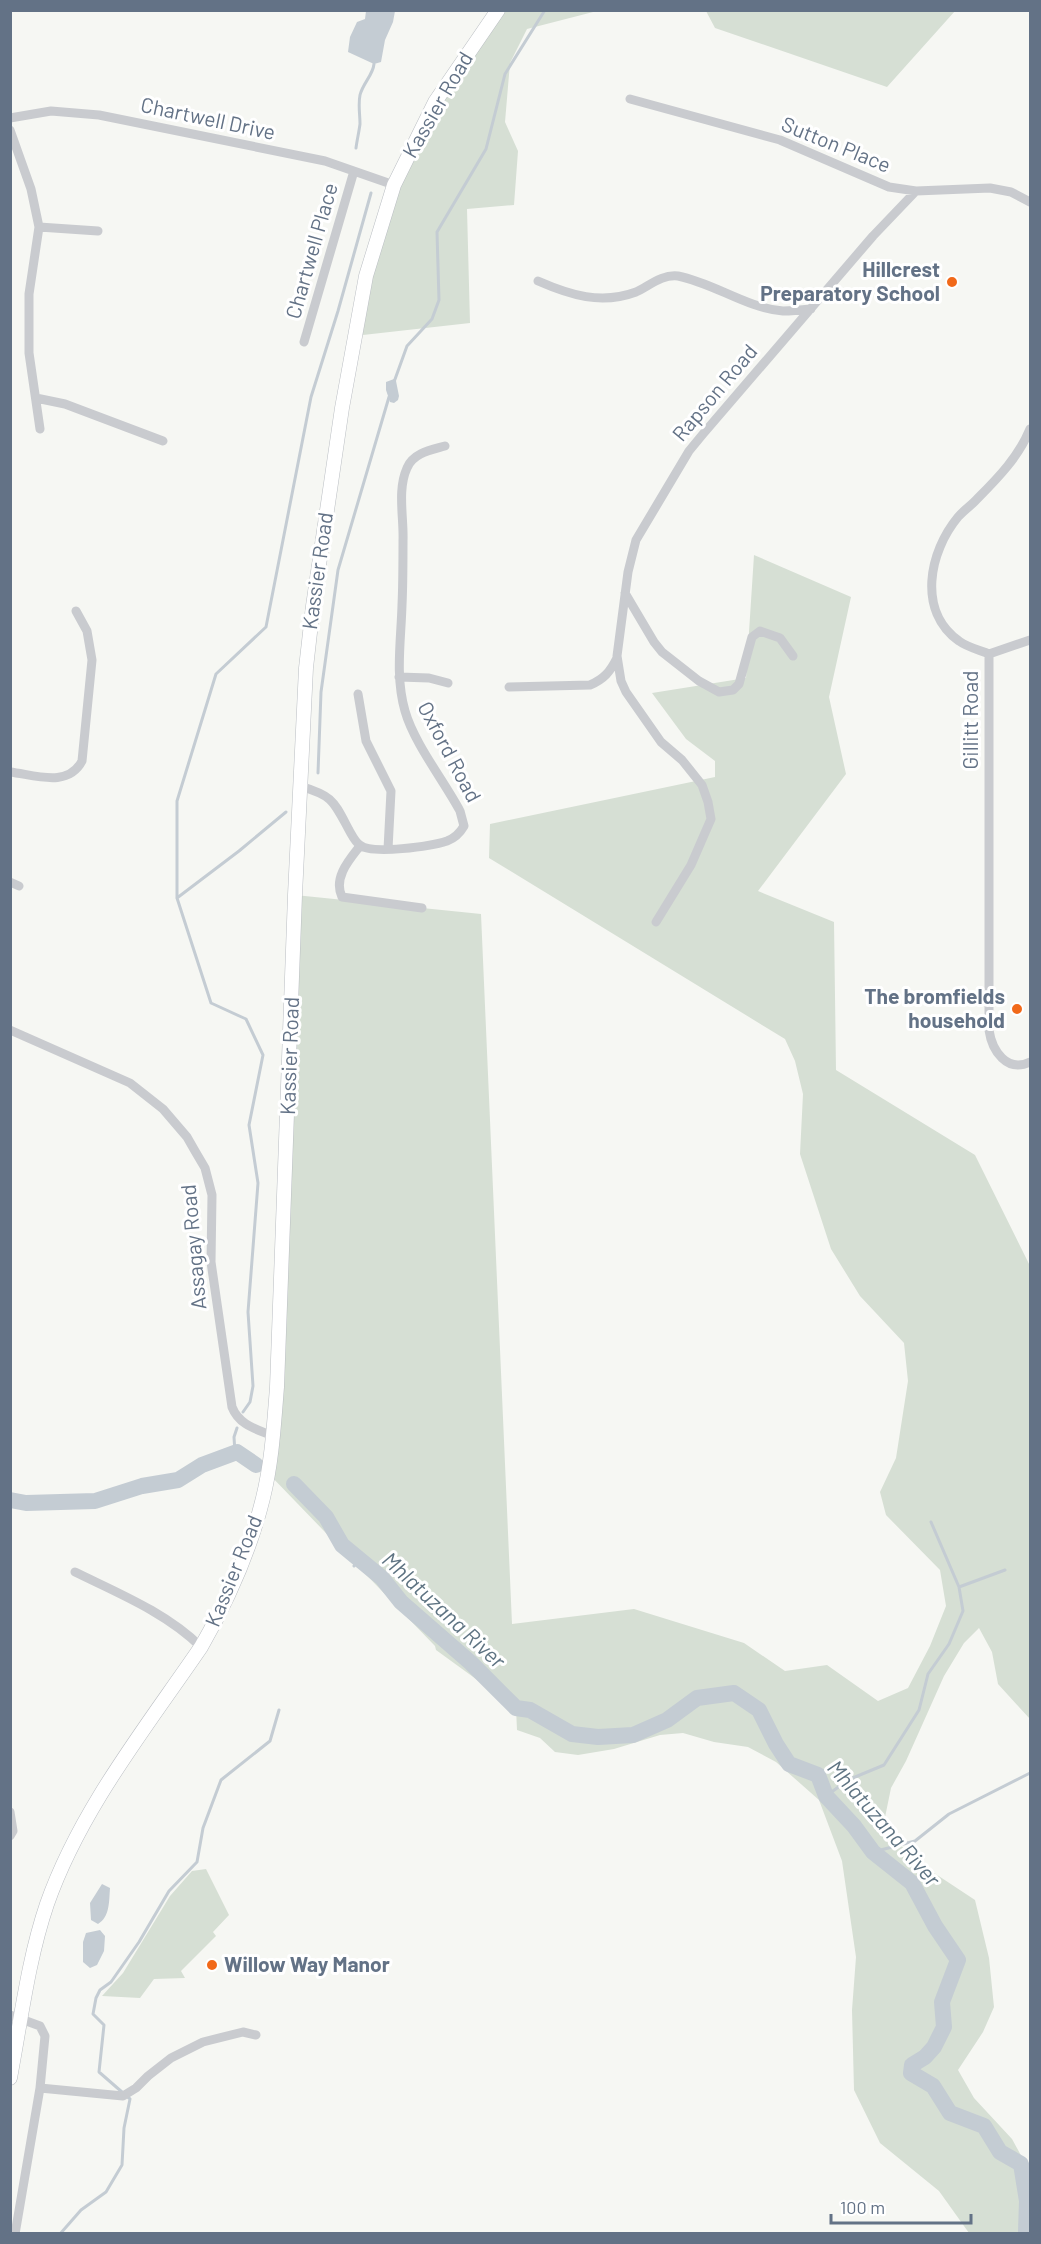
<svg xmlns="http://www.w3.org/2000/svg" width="1041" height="2244" viewBox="0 0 1041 2244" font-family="Barlow,sans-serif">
<rect width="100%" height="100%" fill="#f6f7f3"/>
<!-- green -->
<path fill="#d6dfd4" d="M498,11H597L527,29L510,63L505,122L518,151L514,205L467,209L470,323L354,336L409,153Z
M706,11H955L887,87L715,28Z
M754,555L851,597L829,697L846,774L758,891L834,922L836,1070L975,1155L1030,1266V1719L998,1684L992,1652L979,1628L964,1643L944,1676L906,1761L891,1788L883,1827L916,1861L975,1900L989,1958L994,2007L983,2032L958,2070L974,2098L1012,2139L1030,2172V2233H969L939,2191L880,2143L854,2090L852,2010L856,1957L842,1861L819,1800L776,1762L748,1747L714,1742L683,1733L660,1735L614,1749L578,1755L555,1752L540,1738L517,1730L516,1708L436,1650L435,1646L268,1473L295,895L481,914L512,1624L634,1609L744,1643L785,1671L827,1665L878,1701L908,1688L930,1646L946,1606L940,1570L886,1515L880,1492L896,1458L908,1381L904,1343L860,1296L831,1249L800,1154L803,1094L795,1061L785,1039L489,858L490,824L715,777V761L686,739L652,693L746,678Z
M206,1869L229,1915L213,1932L216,1936L181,1971L185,1978L154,1979L140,1998L102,1996L123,1973L170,1896L192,1871Z"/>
<!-- water -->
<path fill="#c4ccd3" d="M366,11H395L393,22L385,40L381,62L374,64L348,52L350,37L357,22L365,19Z
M394,379L396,381L399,396L398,400L394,403L390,402L386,390V382Z
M102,1884L110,1888C109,1901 110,1917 98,1924L91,1920L90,1903Z
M100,1930L105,1936L104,1951L97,1965L90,1968L83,1962V1942L86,1933Z"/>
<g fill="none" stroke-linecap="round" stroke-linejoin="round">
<!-- stream -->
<path stroke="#c4ccd3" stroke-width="3" d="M356,148C357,140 359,132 360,124C360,114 358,105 360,95C363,83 373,75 374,64
M394,382L407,346L432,319L439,300L437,232L486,149L505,74L545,10
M318,773L321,692L338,570L389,397
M177,898L239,851L286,812
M243,1412L250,1402L253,1386L248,1312L258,1183L249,1125L263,1055L246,1019L211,1003L177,898V801L216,674L266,627L311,397L338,311L371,193
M235,1453L234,1437L237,1428
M354,1566L360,1558
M959,1587L1005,1570
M826,1796L848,1780L884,1765L919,1710L928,1674L949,1644L963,1611L959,1587L931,1522
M873,1852L915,1841L949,1814L1030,1773
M60,2234L81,2210L106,2192L122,2165L124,2128L130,2099L99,2072L104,2025L93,2014L96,1998L100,1990L111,1982L139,1942L169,1891L197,1862L203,1828L221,1780L270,1741L279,1710"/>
<!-- river -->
<path stroke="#c4ccd3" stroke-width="16" d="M294,1484L326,1517L342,1545L382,1578L401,1602L471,1663L516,1708L530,1710L572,1734L598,1737L633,1735L667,1720L697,1698L734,1693L759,1710L776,1744L789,1764L818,1775L826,1796L854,1826L873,1852L912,1883L935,1926L958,1960L942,2002L944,2027L934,2047L925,2057L912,2065L911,2073L933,2086L950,2113L984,2126L1000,2152L1021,2164L1027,2201L1026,2231L1028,2234
M10,1500L26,1503L95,1501L142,1486L178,1480L202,1465L237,1452L256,1465"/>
<defs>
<path id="secondary" d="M10,2078C21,2020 28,1960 47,1904C80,1810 145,1729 201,1647C228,1600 250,1551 263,1498C272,1462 274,1424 277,1387L295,895L306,668L313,606L342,408L366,276L394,185L435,102L498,10"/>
</defs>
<!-- secondary casing -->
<use href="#secondary" stroke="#babec3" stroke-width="15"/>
<!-- street -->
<path stroke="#c9cbcf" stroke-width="9" d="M630,99L780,140L889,187L916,191L990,188L1011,192L1030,202
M10,118L51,111L99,115L325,161L394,185
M10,130L31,189L39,227L29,294V353L40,429
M39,227L98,231
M538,281C570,295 601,305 636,292C649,286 662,274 678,276C714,283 746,308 783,311C792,311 802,310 811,309
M304,342L354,171
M36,398L65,404L163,441
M625,593L654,642L662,652L699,681L719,692L733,690L739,684L752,637L760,631L780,638L793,656
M989,654V1030C992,1051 1007,1073 1030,1062
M989,654C979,650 967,647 959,641C917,611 929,552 958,517C964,510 972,505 978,498C999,477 1019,456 1030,429
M989,654L1030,640
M399,677L429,678L448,683
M509,687L590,685C604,679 610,672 617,658
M358,694L366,741L391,791L388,849
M10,772C35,775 68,788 82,761L92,660L87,631L76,611
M300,786C333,796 333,800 349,830C352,835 355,842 360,845C371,855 432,846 447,841C455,838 460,833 464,826L460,811C444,781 414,743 405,711C395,676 401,641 402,605C403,584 403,563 403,541C404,518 397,490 407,468C413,453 431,450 445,446
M360,846C349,860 333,878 342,897L422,908
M10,882L19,886
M656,922L691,865L711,819L708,802L702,785L682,760L661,742L626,692L621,681L617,656L628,572L636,540L689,451L703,434L873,236L916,191
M10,1030L130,1083L163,1109L187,1137L195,1151L205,1168L212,1195L211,1262L232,1407C239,1425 256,1429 273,1436
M75,1572C118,1593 167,1613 201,1647
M10,1812L13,1831L10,1836
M10,2015L40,2026L45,2036L40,2088L15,2234
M40,2088L123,2096L136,2088L148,2076L171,2058L203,2042L243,2032L256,2035"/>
<!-- secondary -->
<use href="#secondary" stroke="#fff" stroke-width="14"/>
</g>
<!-- markers -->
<g fill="#f16919" stroke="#fff" stroke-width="2">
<circle cx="952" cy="282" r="6"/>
<circle cx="1017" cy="1009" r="6"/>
<circle cx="212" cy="1965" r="6"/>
</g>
<g text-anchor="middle" stroke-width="6" stroke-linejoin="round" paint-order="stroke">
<!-- street labels -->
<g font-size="21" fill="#637286" stroke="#fff">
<text transform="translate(438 105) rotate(-60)" y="7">Kassier Road</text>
<text transform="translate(208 119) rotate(12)" y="7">Chartwell Drive</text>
<text transform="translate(836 145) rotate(22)" y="7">Sutton Place</text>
<text transform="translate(312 251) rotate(-74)" y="7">Chartwell Place</text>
<text transform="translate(715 393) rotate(-50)" y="7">Rapson Road</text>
<text transform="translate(318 571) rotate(-82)" y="7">Kassier Road</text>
<text transform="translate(971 720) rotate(-90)" y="7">Gillitt Road</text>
<text transform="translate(449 752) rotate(62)" y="7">Oxford Road</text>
<text transform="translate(290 1056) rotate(-88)" y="7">Kassier Road</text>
<text transform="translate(194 1247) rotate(-95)" y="7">Assagay Road</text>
<text transform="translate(234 1571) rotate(-68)" y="7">Kassier Road</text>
</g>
<!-- poi labels -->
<g font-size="21" font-weight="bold" fill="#637286" stroke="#fff" text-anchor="end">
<text x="940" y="277">Hillcrest<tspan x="940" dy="24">Preparatory School</tspan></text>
<text x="1005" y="1004">The bromfields<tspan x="1005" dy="24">household</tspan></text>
<text x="224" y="1972" text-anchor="start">Willow Way Manor</text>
</g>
<!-- water labels -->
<g font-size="22" font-style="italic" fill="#5f7483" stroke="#fff">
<text transform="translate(444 1610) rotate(43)" y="8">Mhlatuzana River</text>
<text transform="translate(884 1823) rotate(49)" y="8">Mhlatuzana River</text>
</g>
</g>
<!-- border -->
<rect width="1041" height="2244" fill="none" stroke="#637286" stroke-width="24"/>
<!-- scale -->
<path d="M831 2214v9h140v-9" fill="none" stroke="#637286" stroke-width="3"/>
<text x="840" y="2214" font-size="18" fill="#637286" stroke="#ffffff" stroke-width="4.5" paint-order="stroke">100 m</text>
</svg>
